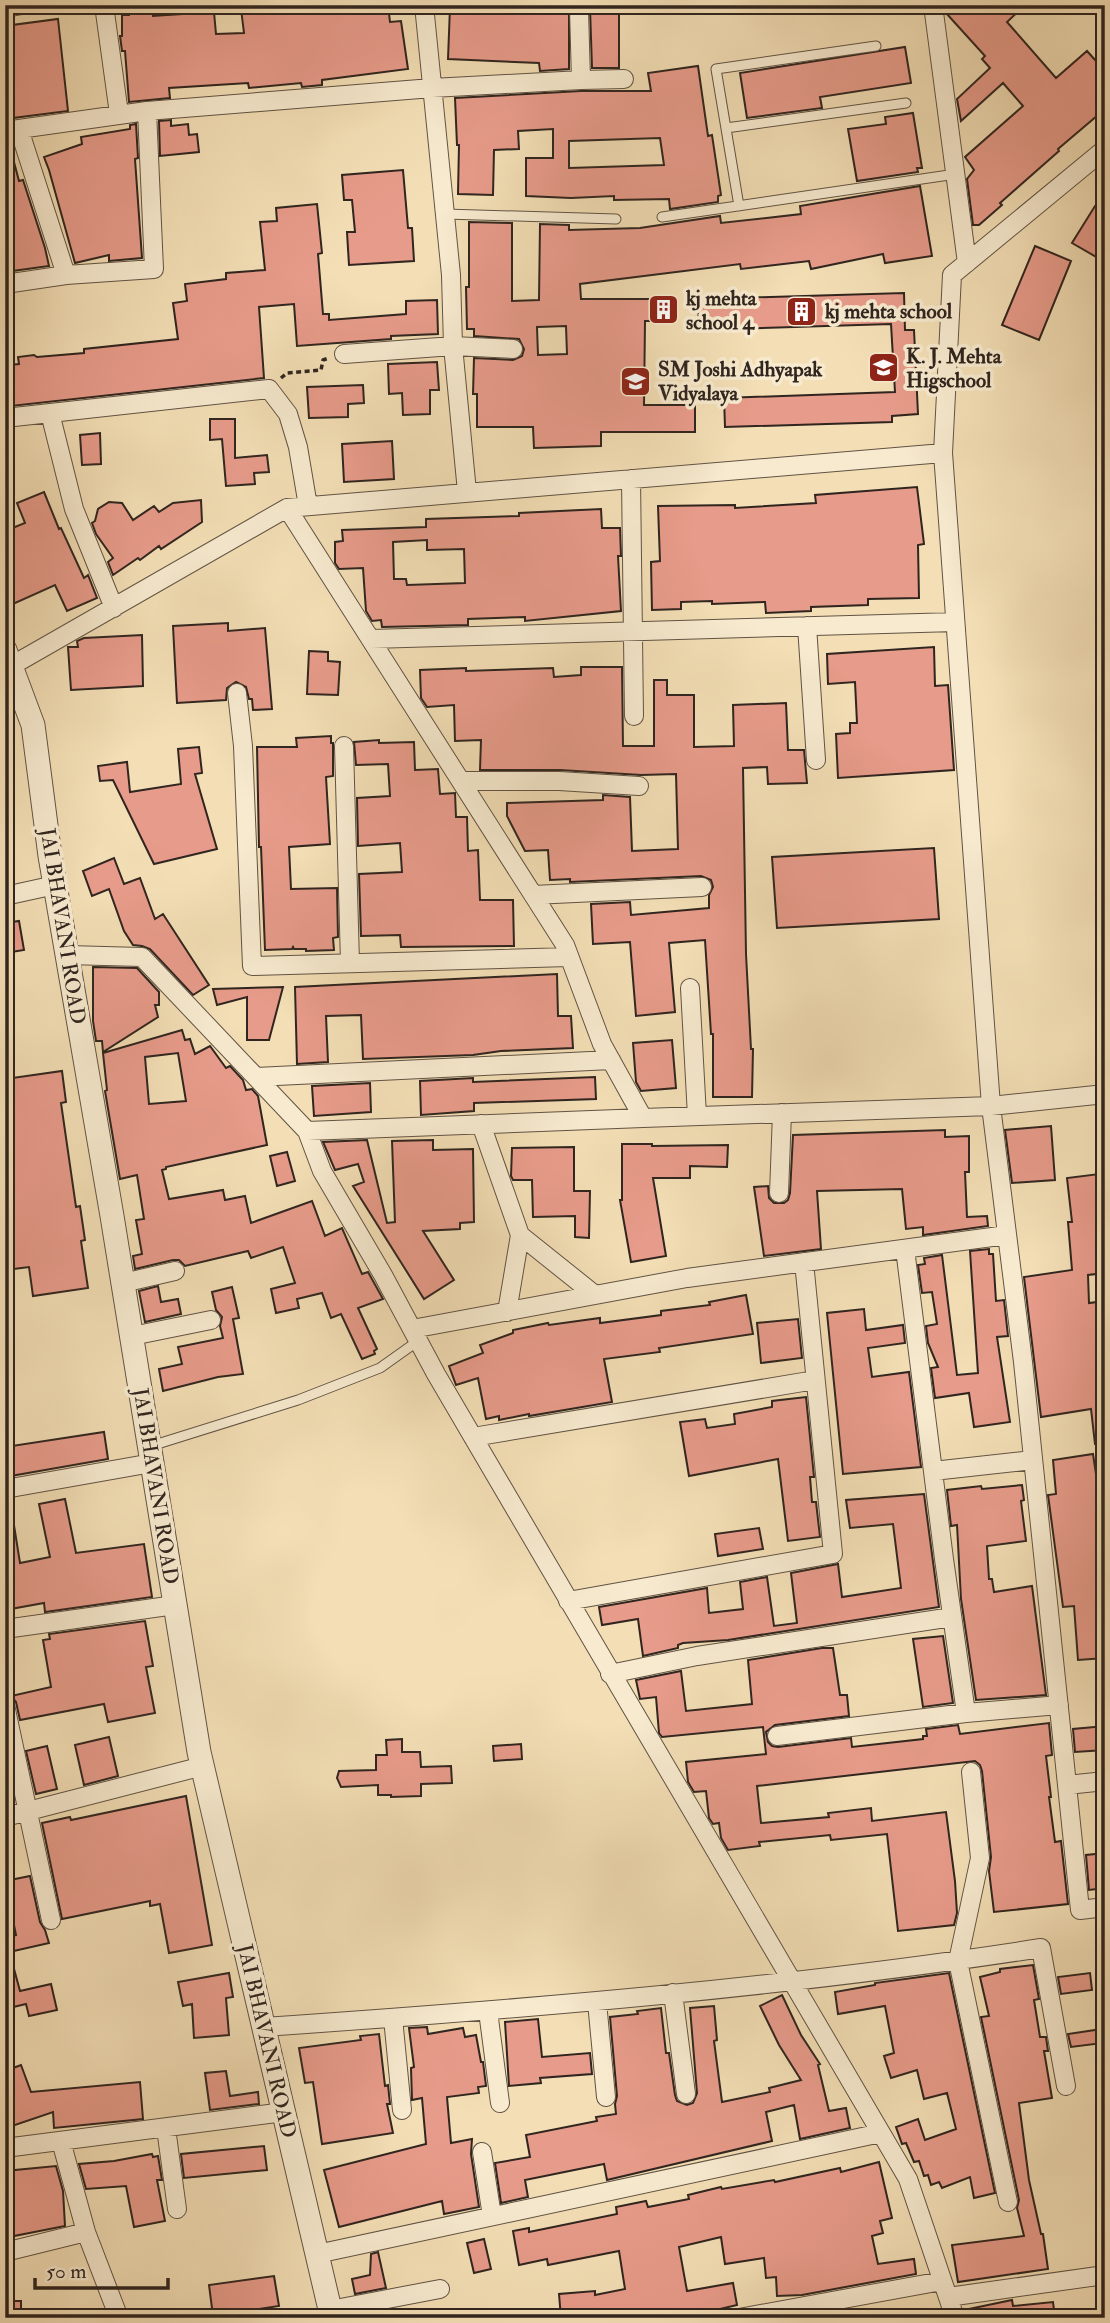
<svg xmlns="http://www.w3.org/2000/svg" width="1110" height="2323" viewBox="0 0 1110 2323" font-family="'IM FELL Double Pica',serif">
<rect width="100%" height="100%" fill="#f3deb5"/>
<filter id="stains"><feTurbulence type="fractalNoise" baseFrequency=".00286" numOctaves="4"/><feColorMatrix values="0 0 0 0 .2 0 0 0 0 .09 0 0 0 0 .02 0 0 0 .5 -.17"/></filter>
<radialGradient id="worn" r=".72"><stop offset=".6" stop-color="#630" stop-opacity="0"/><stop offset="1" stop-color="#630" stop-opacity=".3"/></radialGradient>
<!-- building -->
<path fill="#e79b8a" stroke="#30251f" stroke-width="2" fill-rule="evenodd" d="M129,5H153V16L214,12L216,34L244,33L241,9L277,5H388L390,22L401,21L408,69L322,80V85L302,87L301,83L249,88L248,83L169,88L170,98L129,102L125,51H122L120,36H122V15H129Z
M498,5H569V69L540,71L539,63L448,59L450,7L498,10Z
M945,5H1025L1007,22L1056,78L1087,51L1105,71V109L1058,149L1059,151L1000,203L1002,205L979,225H973L967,179L974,170L965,157L1023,106L1003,83L961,121L957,99L990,68L982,59L985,56L946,13Z
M590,8H619V68H592Z
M58,19L68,111L5,119V26Z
M905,47L911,83L820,97L822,108L747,118L740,73Z
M698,66L708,136L712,135L721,195L718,196V202L670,209L669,199L614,200V196L571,198L526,196V158H553V129L518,131L519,149L494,150L493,195L458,194L459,145H457L455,98L581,91H651L648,73ZM660,138L664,165L569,168V141Z
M913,113L922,168H917L918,172L857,181L848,129L886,124L885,117Z
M171,120V126L188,124L189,135L197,134L199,152L160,156L159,121Z
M136,124L138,158L135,159L142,258L109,261V255L75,263L49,170L44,157L82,144L81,137L130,129V125Z
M10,147L19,181L23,180L45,248L49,266L5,272V148Z
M403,170L408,228H412L414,261L349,265L347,232H355L352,200H344L342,175Z
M920,186L932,256L885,263L883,254L811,269L809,261L741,269L740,264L580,284L581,299H671V321H645L644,405H695V432H601V446L534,448L533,427H477V394H473L474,358L513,360L522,356L524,349L519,339L474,336V329H467L466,287H469V222L512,223V301L539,300L540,224L569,225V230L640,228L720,216L721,223L801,214L800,206ZM566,326L567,354L538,355L537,327Z
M317,204L322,253L318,254L323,314H329V320L406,314V301L437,300L438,334L391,336V339L297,346L294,304L259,307L264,378L11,406L7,365L19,364L18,357L34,355L37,357L84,353V349L178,339L173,303L187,301L185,284L226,279V273L265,270L260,222L277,221L276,208Z
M1095,206L1105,212V262L1072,243Z
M1035,246L1071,261L1039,340L1002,325Z
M904,293L905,330H914L918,414L892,416V422L725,427L724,398L895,392L891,324L699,330L698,299Z
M437,362L439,390H430V414L403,415L402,393L389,394L388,364Z
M363,385L364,403L348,404V417L309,418L307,387Z
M210,419H235V458L267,455L269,472L254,473L255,484L226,486L222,439L210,440Z
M100,433L101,464L82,465L80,435Z
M392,441L394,479L344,482L342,444Z
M917,487L924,544L918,545L919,598L868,599V605L811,607V611L766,613L765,602L712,604V601L681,602V609L652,610L651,562L660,561L658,506L735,505V508L816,503L815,495Z
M44,492L59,529L61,528L84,578L88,575L97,598L67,611L55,585L13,604L5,587V531L25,523L17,503Z
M201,500L202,522L161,549L159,546L140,560L138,558L113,575L108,562L113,558L96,534L92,523L95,521L98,509L109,502L122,503L133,520L154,506L159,512L173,503Z
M601,509L602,528H620L621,556H618L621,611L525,621V617L468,619V625L382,627L381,620L372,621L366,611L363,568L339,569L335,563V542L343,541L342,530L426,527V519L519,516V513ZM427,540V550L464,549L465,583L407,585L406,579H394L393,542Z
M228,623V631L265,628L272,709L253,710L252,699H249L246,687L236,682L227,688L226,700L177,703L173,626Z
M142,635L143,686L71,690L68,647H78L77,641L84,638Z
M934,647L935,686L948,685L954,770L838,778L836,734L850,733V723H857L855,682L828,684L827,654Z
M309,651L328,652V661L340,662L338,695L307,694Z
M581,667H622L623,746H654V680H667V695H694V747L734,746L733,705L786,703L788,750H804L807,783L768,784L767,767L743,768L746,954L751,1049H753L752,1097H713V1034H711L705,940L669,943L675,1012L636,1016L630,942L593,944L591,904L630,902L631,915L709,908V895L713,887L711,880L701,876L570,882V879L550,880L548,850L525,851L507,816V803L603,800V795L630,797L632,851L678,849L676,774L641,775L560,770H480L481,740L455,741L454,705L427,707L421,698L420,670L466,668V671L553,668L554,677L581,675Z
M331,736V743H333V776L326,777L330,844L289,847L291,889L337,888L338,937L333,938L334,950L306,951V949H294L293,947L292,949L265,950L261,847H259L257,747H297L296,738Z
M379,740V743L414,742L415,770L438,769L440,794L455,793L456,817H467L468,851L478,850L480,900H513L514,946L401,947L400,935L361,936L359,874L402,872L400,843L358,846L357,798L390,796L388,764L356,765L354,742Z
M199,747L202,773L195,774L217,849L154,864L113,780L100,781L98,766L127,762L130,792L181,784L178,749Z
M934,848L939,919L777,928L772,857Z
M114,858L124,884L140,878L155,919L163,914L209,985L193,995L150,949L142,946L133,945L124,931L109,889L92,896L83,871Z
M19,921L24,950L5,953V923Z
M93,967L137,968L159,992V1005H155L158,1017L103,1052L102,1041H96L93,1021Z
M557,974L558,1016H571L573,1048L501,1051L473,1055L363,1059L361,1015L326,1016L328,1062L297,1064L295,987Z
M283,987L269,1040H247V997L217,1005L213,989Z
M182,1030L185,1040L190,1039L195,1054L210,1046L226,1068L230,1066L243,1080L246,1090L252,1089L258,1096L267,1145L166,1167V1169L162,1170L169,1199L223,1190L225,1200L245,1196L251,1223L312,1201L325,1236L342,1228L362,1274L368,1272L383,1299L358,1308L377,1349L374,1351L375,1354L362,1359L341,1314L331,1318L322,1293L297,1299L299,1308L276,1313L271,1289L295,1283L283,1247L251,1258L248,1251L185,1266L179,1260H173L135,1269L133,1256L142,1254L136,1220L144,1219L137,1175L120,1179L105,1091L107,1090L103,1053ZM178,1053L186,1101L149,1104L145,1057Z
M672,1040L676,1088L641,1091L636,1082L633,1043Z
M62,1071L66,1102L61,1103L76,1207L80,1206L85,1240L81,1241L88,1288L33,1296L29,1267L5,1270V1168L12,1167L5,1113V1079Z
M595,1077L596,1099L474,1103V1111L421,1115L420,1081L473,1078V1082Z
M370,1083L371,1112L314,1116L312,1086Z
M1051,1126L1055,1180L1012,1183L1005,1130Z
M945,1130V1137L969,1136V1172H965L967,1217L987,1216L988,1226L923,1235V1227L906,1229L902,1189L817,1191L821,1249L764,1256L754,1187L768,1186L769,1198L774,1203H784L788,1200L790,1193L793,1135Z
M367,1140L387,1223L395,1222L392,1141L433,1140V1150L473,1149L474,1222L460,1223V1229L423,1231L454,1280L424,1299L353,1186L364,1182L358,1164L335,1170L323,1142Z
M622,1144H652V1146L728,1145L727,1167L690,1166V1178H653L666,1256L631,1262L620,1200H622Z
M574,1147V1191H590L589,1238L575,1237V1216L533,1217L532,1180H513L511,1176L512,1148Z
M287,1152L295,1181L277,1186L270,1156Z
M1099,1174L1105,1273L1088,1275L1089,1303L1105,1301V1443L1095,1444L1091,1409L1041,1417L1024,1277L1072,1270L1068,1222H1072L1067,1178Z
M989,1249V1254H993L996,1301L1004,1300L1008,1336L997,1337L1010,1422L974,1427L969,1393L935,1398L931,1368L938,1367L928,1343L926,1326L937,1324L932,1292L922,1293L918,1265L925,1264L924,1258L942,1255L957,1375L978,1373L970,1251Z
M158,1286L161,1302L178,1299L181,1314L145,1322L139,1291Z
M232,1287L239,1318L233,1319L243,1374L218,1377L163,1391L159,1369L182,1364L178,1347L223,1338L220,1326L222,1317L216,1310L212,1292Z
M746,1295L753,1334L659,1348L660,1352L604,1359L612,1402L529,1416V1414L499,1420V1416L486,1419L478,1378L456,1385L449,1366L483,1353L480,1345L513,1333V1330L548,1323L549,1325L600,1318V1323L661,1315V1311L710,1305L709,1302Z
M864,1309L866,1330L903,1325L905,1343L868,1348L872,1377L909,1372L921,1467L843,1474L827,1313Z
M798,1319L802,1358L761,1363L757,1323Z
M806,1397L814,1477H810L812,1502H816L820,1537L788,1541L778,1459L689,1476L680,1422L705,1419L707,1428L735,1424L734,1414L772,1407V1401Z
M104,1432L108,1459L5,1477V1447Z
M1093,1454L1102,1514L1099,1515L1105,1564V1658L1078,1660L1074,1606L1063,1607L1048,1495L1056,1494L1053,1460Z
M1022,1485L1024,1500L1021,1501L1026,1541L987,1546L989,1579H992L994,1592L1032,1586L1046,1695L976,1700L961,1599L957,1525L951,1526L947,1490L981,1486L982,1489Z
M924,1494L939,1607L728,1640L683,1643L678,1645V1648L643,1656L638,1619L602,1625L599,1607L707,1588L709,1613L743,1609L740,1582L767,1577L774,1626L797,1623L791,1573L838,1564L842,1597L901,1588L893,1524L850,1528L846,1500Z
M65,1499L76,1553L144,1544L152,1597L45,1612L44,1603L5,1610V1520L13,1519L20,1563L50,1557L39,1504Z
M759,1528L763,1549L718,1556L715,1534Z
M145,1621L153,1666L146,1667L155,1713L108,1722L104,1704L20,1720L16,1702L11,1696L51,1687L43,1640L50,1639L49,1634Z
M943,1636L953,1703L923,1707L913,1639Z
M822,1648H833L840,1695H847L849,1716L775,1725L766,1732L768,1742L772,1746L778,1747L851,1738L852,1747L923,1739V1736H927L926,1729L958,1725L960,1734L1049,1723L1052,1755L1046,1756L1051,1797H1049L1055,1842L1061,1841L1068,1904L994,1912L989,1871L991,1857L982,1771L980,1765L975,1761L757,1786L761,1823L829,1817L828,1813L871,1808L872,1821L946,1812L955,1881L957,1913L954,1925L898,1931L887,1834L831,1840L830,1835L759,1842L760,1846L728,1850L721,1838L719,1823L713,1824L709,1818L706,1791L694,1792L688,1782L686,1762L766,1754L763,1727L662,1737L659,1733L656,1697L640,1699L636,1680L681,1671L686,1711L752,1704L748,1660Z
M1105,1726V1750L1075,1752L1073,1729Z
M109,1737L118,1776L84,1785L75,1745Z
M402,1739V1752H420L421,1767L451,1766L452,1783L421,1784V1796L391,1797V1795H378V1785L341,1787L337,1778L339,1771L376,1770V1755H387L386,1740Z
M521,1744L522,1759L494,1761L493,1746Z
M47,1746L57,1789L36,1794L26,1751Z
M186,1796L212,1945L169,1953L160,1904L150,1906V1901L62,1919L42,1823L70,1817L71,1820Z
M1105,1853V1888L1089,1890L1086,1855Z
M30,1876L40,1922L45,1930L49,1943L5,1953V1938L16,1935L5,1881Z
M10,1954L20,1991L51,1984L57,2010L29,2016L26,2004L5,2009V1955Z
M1033,1965L1039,1999L1034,2000L1040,2037H1046L1048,2051H1044L1052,2098L1019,2103L1029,2180L1041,2234H1043L1048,2269L958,2282L952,2245L1024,2236L1017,2208L1019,2200L981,2017L989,2016L980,1977L1000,1972V1969Z
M229,1973L233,1997L226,1998L229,2035L194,2038L192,2004L183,2006L178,1982Z
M949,1973L995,2193L974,2198L970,2177L942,2188L939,2182L931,2185L928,2175L924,2176L919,2161L914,2162L906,2143L902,2144L896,2127L918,2119L925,2140L956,2129L947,2093L924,2099L917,2070L891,2078L884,2056L894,2053L885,2006L838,2014L835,1992L875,1985V1983Z
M1090,1973L1092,1990L1061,1994L1058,1977Z
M782,1995L801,2035L820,2064L818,2065L829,2111L846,2108L850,2128L800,2139L794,2105L766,2112L772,2141L607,2180L604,2164L525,2180L528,2197L501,2203L495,2163L530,2157L526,2135L597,2121L596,2117L616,2114L615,2104L617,2096L610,2017L638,2014L637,2011L661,2008L666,2053H669L675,2095L677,2101L687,2105L693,2103L697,2093L690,2008L714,2006L717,2040L714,2041L722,2102L770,2092L769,2088L801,2080L779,2045L760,2006Z
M538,2019L542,2057L590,2053L592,2074L540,2078L541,2083L509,2086L505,2022Z
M427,2027L428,2034L463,2028L465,2037L476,2035L481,2062H483L486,2086L478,2087L479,2093L447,2097L451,2143L472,2139L471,2154L479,2207L444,2214L442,2201L339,2227L324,2170L426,2144L422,2098L412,2100L411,2068L414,2067L409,2028Z
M1102,2029L1103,2043L1071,2047L1068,2034Z
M379,2034L385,2086L388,2085L390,2104H387L393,2133L322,2144L313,2082L305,2083L299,2048L361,2040L360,2036Z
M21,2065L31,2092L140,2082L143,2119L54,2128L53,2112L12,2126L5,2105V2071Z
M226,2071L230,2096L258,2092L259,2104L210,2110L205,2073Z
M264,2146L267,2170L184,2178L181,2154Z
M152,2154L153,2157L158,2156L162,2180H157L165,2221L134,2227L126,2186L86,2189L79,2164L114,2161Z
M879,2162L892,2218L880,2221L883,2233L872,2236L878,2264L914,2259L916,2274L802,2295L777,2296L776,2277L766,2278L764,2258L725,2264L721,2237L679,2247L687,2291L733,2283L737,2305L682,2318H561L559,2294L595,2291V2295L625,2289L619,2251L548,2265L547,2259L519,2265L513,2231L529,2228V2232L617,2214L616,2207L646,2201L648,2207L689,2199L688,2195L721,2187L722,2189L774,2180L775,2182L840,2168L841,2172Z
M56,2166L63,2191L65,2226L9,2237L5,2199V2171Z
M484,2239L491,2269L474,2273L467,2243Z
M378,2252L386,2288L355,2294L352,2279L370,2275L371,2254Z
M274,2276L279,2306L213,2316L209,2285Z
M1012,2300L1013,2306L1053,2302L1055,2318H966L964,2310Z
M5,2301H21V2318H5Z"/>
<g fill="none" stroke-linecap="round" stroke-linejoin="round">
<defs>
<path id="service" d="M726,128L906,103
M739,206L716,69L876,46
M445,214L616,219
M662,217L956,174
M151,1446L298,1400L380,1368L418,1341"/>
<path id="minor" d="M104,5L119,114
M424,5L451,275L453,346L467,492
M933,5L967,263
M5,8L22,5
M581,80L624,79
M19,129L66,275L154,269L147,111
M5,131L147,111L432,88L581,80L579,10
M5,284L66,275
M344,354L453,346L513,349
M50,413L74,509L114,608
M5,418L269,389L288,414L298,447L308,506
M631,479L634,716
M287,508L565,945L602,1044L643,1118L991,1106L943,453
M807,626L816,760
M371,639L955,622
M11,666L287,508L943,453L952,275L1105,149
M237,693L243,746L252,966L569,957
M344,746L350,963
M461,781H559L639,786
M533,895L702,887
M5,896L55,885
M67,955L142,957L307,1131L322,1171L383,1275L436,1374L908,2179L955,2318
M690,988L697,1116
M256,1077L611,1060
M1105,1094L991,1106L1023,1362L1080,1910L1105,1907
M481,1124L520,1235L595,1295
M307,1131L643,1118
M779,1193L782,1113
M905,1249L944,1559L966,1713
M123,1283L175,1271
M507,1312L520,1235
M412,1329L687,1278L1007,1235
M132,1336L211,1320
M473,1437L815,1380
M933,1471L1033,1460
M5,1489L152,1463
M568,1601L833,1554L804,1262
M5,1629L175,1605
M610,1674L697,1656L952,1617
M5,1705L51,1920
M777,1736L966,1713L1059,1705
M971,1772L980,1858L958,1961L1008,2202
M1067,1785L1105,1781
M5,1817L203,1766
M673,1993L686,2094
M597,2002L606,2097
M488,2011L500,2103
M393,2018L402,2110
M264,2027C524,2009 783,1988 1041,1948L1066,2086
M166,2128L177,2209
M61,2141L86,2232L119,2318
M5,2148L284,2112
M482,2152L492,2216
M5,2252L86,2232
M317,2254L881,2133
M948,2297L1105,2275
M330,2310L440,2289
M739,2318L942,2281"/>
<path id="tertiary" d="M5,650L33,725L50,856L112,1216L199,1752L332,2318"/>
</defs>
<!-- service casing -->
<use href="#service" stroke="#615344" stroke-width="11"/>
<!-- minor casing -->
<use href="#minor" stroke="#615344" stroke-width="20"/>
<!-- tertiary casing -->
<use href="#tertiary" stroke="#615344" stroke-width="25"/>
<!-- path -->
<path stroke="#30251f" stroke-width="3.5" stroke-dasharray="5 3.5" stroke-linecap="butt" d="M281,378L287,373L321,370L323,360L329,358"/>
<!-- service -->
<use href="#service" stroke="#f7eacf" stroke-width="9"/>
<!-- minor -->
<use href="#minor" stroke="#f7eacf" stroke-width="18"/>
<!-- tertiary -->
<use href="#tertiary" stroke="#f7eacf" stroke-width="23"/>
</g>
<!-- icons -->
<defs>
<symbol id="building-square" viewBox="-11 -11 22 22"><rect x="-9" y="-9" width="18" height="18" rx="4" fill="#8f2418" stroke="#f7eacf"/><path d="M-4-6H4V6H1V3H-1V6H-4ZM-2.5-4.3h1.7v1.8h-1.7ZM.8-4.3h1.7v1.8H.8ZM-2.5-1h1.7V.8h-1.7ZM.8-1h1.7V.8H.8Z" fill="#fff"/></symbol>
<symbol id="school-square" viewBox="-11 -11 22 22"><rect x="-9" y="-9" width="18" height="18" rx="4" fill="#8f2418" stroke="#f7eacf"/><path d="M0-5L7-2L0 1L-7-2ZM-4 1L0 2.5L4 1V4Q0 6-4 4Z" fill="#fff"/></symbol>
</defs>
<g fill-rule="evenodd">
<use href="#building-square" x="646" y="292" width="35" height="35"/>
<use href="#building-square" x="784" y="294" width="35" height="35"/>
<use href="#school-square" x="866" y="350" width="35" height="35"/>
<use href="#school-square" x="618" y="364" width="35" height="35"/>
</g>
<g text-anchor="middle" stroke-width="7" stroke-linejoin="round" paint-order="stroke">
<!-- poi labels -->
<g font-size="21" font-weight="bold" fill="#30251f" stroke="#f7eacf" text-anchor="start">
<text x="686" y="305">kj mehta<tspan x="686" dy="24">school 4</tspan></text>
<text x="825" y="318">kj mehta school</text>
<text x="906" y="363">K. J. Mehta<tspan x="906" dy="24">Higschool</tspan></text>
<text x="658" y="376">SM Joshi Adhyapak<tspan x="658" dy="24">Vidyalaya</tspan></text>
</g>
<!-- street labels -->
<g font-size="21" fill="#30251f" stroke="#f7eacf">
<text transform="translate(63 926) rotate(81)" y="7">JAI BHAVANI ROAD</text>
<text transform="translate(156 1486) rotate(81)" y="7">JAI BHAVANI ROAD</text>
<text transform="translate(267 2041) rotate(77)" y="7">JAI BHAVANI ROAD</text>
</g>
</g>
<!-- margin -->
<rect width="1110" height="2323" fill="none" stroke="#f3deb5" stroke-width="28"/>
<rect x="7" y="7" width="1096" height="2309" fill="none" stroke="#30251f" stroke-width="3.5"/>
<rect x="14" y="14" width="1082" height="2295" fill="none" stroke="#30251f" stroke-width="2"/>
<!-- scale -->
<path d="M35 2278v10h133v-10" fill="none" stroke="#30251f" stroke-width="3.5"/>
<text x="46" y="2278" font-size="21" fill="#30251f" stroke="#f7eacf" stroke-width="5" paint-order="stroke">50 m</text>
<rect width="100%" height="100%" filter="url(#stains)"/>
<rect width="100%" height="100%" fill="url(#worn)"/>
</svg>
